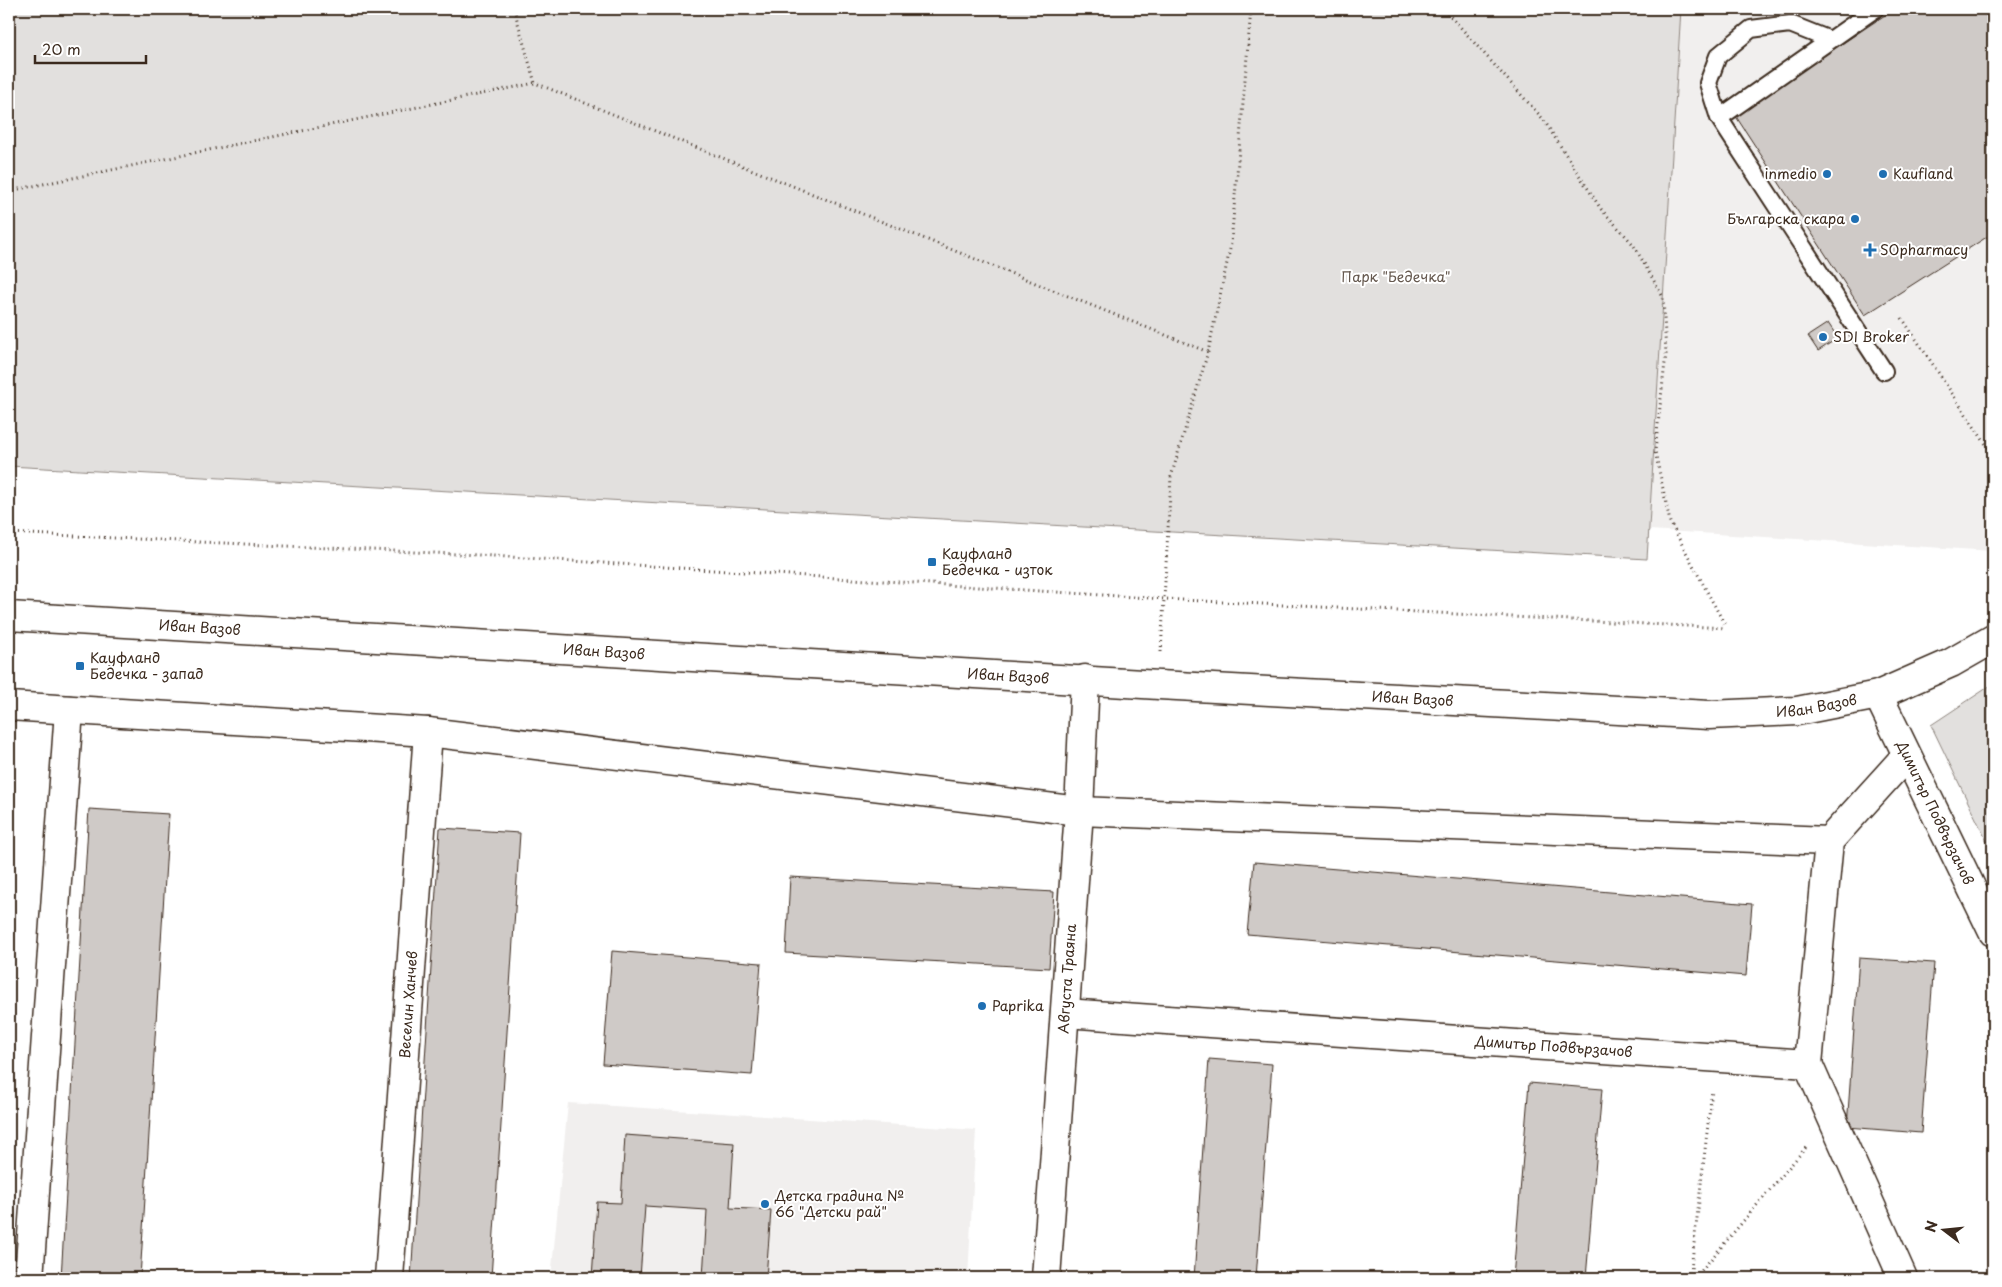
<svg xmlns="http://www.w3.org/2000/svg" width="2002" height="1287" viewBox="0 0 2002 1287" font-family="'Playpen Sans',sans-serif">
<rect width="100%" height="100%" fill="#fff"/>
<filter id="ink" filterUnits="userSpaceOnUse"><feTurbulence type="fractalNoise" baseFrequency=".02" numOctaves="2"/><feDisplacementMap in="SourceGraphic" scale="10" xChannelSelector="R" yChannelSelector="G"/><feConvolveMatrix kernelMatrix="1 2 1 2 8 2 1 2 1" color-interpolation-filters="sRGB"/></filter>
<g filter="url(#ink)">
<!-- built -->
<path fill="#f1efee" d="M1681,9H1993V551L1649,530Z
M568,1103L976,1130L968,1278H551Z"/>
<!-- green -->
<path fill="#e2e0de" stroke="#8e857e" d="M9,9H1681L1647,559L9,466Z
M1993,684V854L1931,725Z"/>
<!-- building -->
<path fill="#cfcac7" stroke="#3b2a1e" d="M1894,9H1993V233L1865,315L1735,115Z
M1828,323L1838,338L1818,351L1808,336Z
M89,809L169,814L140,1278H61Z
M440,828L520,833L491,1278H411Z
M1254,862L1752,904L1746,976L1247,934Z
M790,877L1054,892L1049,968L786,953Z
M612,951L761,963L752,1075L603,1064Z
M1859,958L1934,963L1921,1133L1847,1127Z
M1209,1059L1272,1064L1256,1278H1194Z
M1529,1083L1602,1089L1586,1278H1513Z
M625,1135L734,1143L730,1208L771,1210L766,1278H703L707,1210L645,1206L640,1278H592L597,1202L621,1203Z"/>
<g fill="none" stroke-linecap="round" stroke-linejoin="round">
<defs>
<path id="lane" d="M1875,9L1719,118L1884,371
M1719,118L1708,83L1718,56L1751,29L1790,24L1830,40"/>
<g id="street">
<path id="s1" d="M1878,695L1993,932"/>
<path d="M9,706L428,732L1079,811L1829,841"/>
<path id="s2" d="M1065,1013L1808,1064L1903,1278"/>
<path d="M1808,1064L1829,841L1906,756"/>
<path d="M29,1278L69,710"/>
<path id="s3" d="M389,1278L428,732"/>
</g>
<g id="secondary">
<path id="s4" d="M9,616L1159,685L1709,715L1797,711L1878,695L1951,663L1993,639"/>
<path id="s5" d="M1046,1278L1079,811L1085,679"/>
</g>
</defs>
<!-- lane casing -->
<use href="#lane" stroke="#3b2a1e" stroke-width="20"/>
<!-- street casing -->
<use href="#street" stroke="#3b2a1e" stroke-width="31"/>
<!-- secondary casing -->
<use href="#secondary" stroke="#3b2a1e" stroke-width="31"/>
<!-- path -->
<path stroke="#3b2a1e" stroke-width="3" stroke-dasharray="1 4" stroke-linecap="butt" d="M514,9L535,83
M1444,9L1543,119L1601,209L1633,244L1663,297L1666,354L1655,451L1670,522L1726,627
M9,191L535,83L1208,352
M1902,318L1993,455
M9,533L478,555L1165,599L1726,628
M1161,652L1171,477L1208,352L1231,244L1251,9
M1690,1278L1712,1090
M1695,1278L1808,1145"/>
<!-- lane -->
<use href="#lane" stroke="#fff" stroke-width="16"/>
<!-- street -->
<use href="#street" stroke="#fff" stroke-width="28"/>
<!-- secondary -->
<use href="#secondary" stroke="#fff" stroke-width="28"/>
</g>
</g>
<!-- markers -->
<g fill="#1f6fb2" stroke="#fff" stroke-width="2">
<circle cx="1827" cy="174" r="5"/>
<circle cx="1883" cy="174" r="5"/>
<circle cx="1855" cy="219" r="5"/>
<path d="M1867.5 242.5h5v5h5v5h-5v5h-5v-5h-5v-5h5z"/>
<circle cx="1823" cy="337" r="5"/>
<rect x="927" y="557" width="10" height="10" rx="2.5"/>
<rect x="75" y="661" width="10" height="10" rx="2.5"/>
<circle cx="982" cy="1006" r="5"/>
<circle cx="765" cy="1204" r="5"/>
</g>
<g text-anchor="middle" stroke-width="4" stroke-linejoin="round" paint-order="stroke">
<!-- poi labels -->
<g font-size="14" fill="#3b2a1e" stroke="#fff" text-anchor="start">
<text x="1817" y="179" text-anchor="end">inmedio</text>
<text x="1893" y="179">Kaufland</text>
<text x="1845" y="224" text-anchor="end">Българска скара</text>
<text x="1880" y="255">SOpharmacy</text>
<text x="1833" y="342">SDI Broker</text>
<text x="942" y="559">Кауфланд<tspan x="942" dy="16">Бедечка - изток</tspan></text>
<text x="90" y="663">Кауфланд<tspan x="90" dy="16">Бедечка - запад</tspan></text>
<text x="992" y="1011">Paprika</text>
<text x="775" y="1201">Детска градина №<tspan x="775" dy="16">66 "Детски рай"</tspan></text>
</g>
<!-- park labels -->
<g font-size="14" fill="#65584e" stroke="#fff">
<text x="1396" y="282">Парк "Бедечка"</text>
</g>
<!-- street labels -->
<g font-size="14" fill="#3b2a1e" stroke="#fff">
<text dy="5" stroke="none"><textPath href="#s4" startOffset="191">Иван Вазов</textPath></text>
<text dy="5" stroke="none"><textPath href="#s4" startOffset="596">Иван Вазов</textPath></text>
<text dy="5" stroke="none"><textPath href="#s4" startOffset="1001">Иван Вазов</textPath></text>
<text dy="5" stroke="none"><textPath href="#s4" startOffset="1406">Иван Вазов</textPath></text>
<text dy="5" stroke="none"><textPath href="#s4" startOffset="1811">Иван Вазов</textPath></text>
<text dy="5" stroke="none"><textPath href="#s1" startOffset="131">Димитър Подвързачов</textPath></text>
<text dy="5" stroke="none"><textPath href="#s5" startOffset="300">Августа Траяна</textPath></text>
<text dy="5" stroke="none"><textPath href="#s3" startOffset="274">Веселин Ханчев</textPath></text>
<text dy="5" stroke="none"><textPath href="#s2" startOffset="490">Димитър Подвързачов</textPath></text>
</g>
</g>
<!-- margin -->
<rect width="2002" height="1287" fill="none" stroke="#fff" stroke-width="30"/>
<rect x="15" y="15" width="1972" height="1257" fill="none" stroke="#3b2a1e" stroke-width="2" filter="url(#ink)"/>
<!-- north arrow -->
<g transform="translate(1944 1230) rotate(286)" stroke="#ffffff" stroke-width="4" paint-order="stroke">
<path d="M0-4L9 19L0 12L-9 19Z" fill="#3b2a1e"/>
<text y="-8" font-size="14" font-weight="bold" text-anchor="middle" fill="#3b2a1e">N</text>
</g>
<!-- scale -->
<path d="M35 55v8h111v-8" fill="none" stroke="#3b2a1e" stroke-width="2.5"/>
<text x="42" y="55" font-size="15" fill="#3b2a1e" stroke="#ffffff" stroke-width="4" paint-order="stroke">20 m</text>
</svg>
